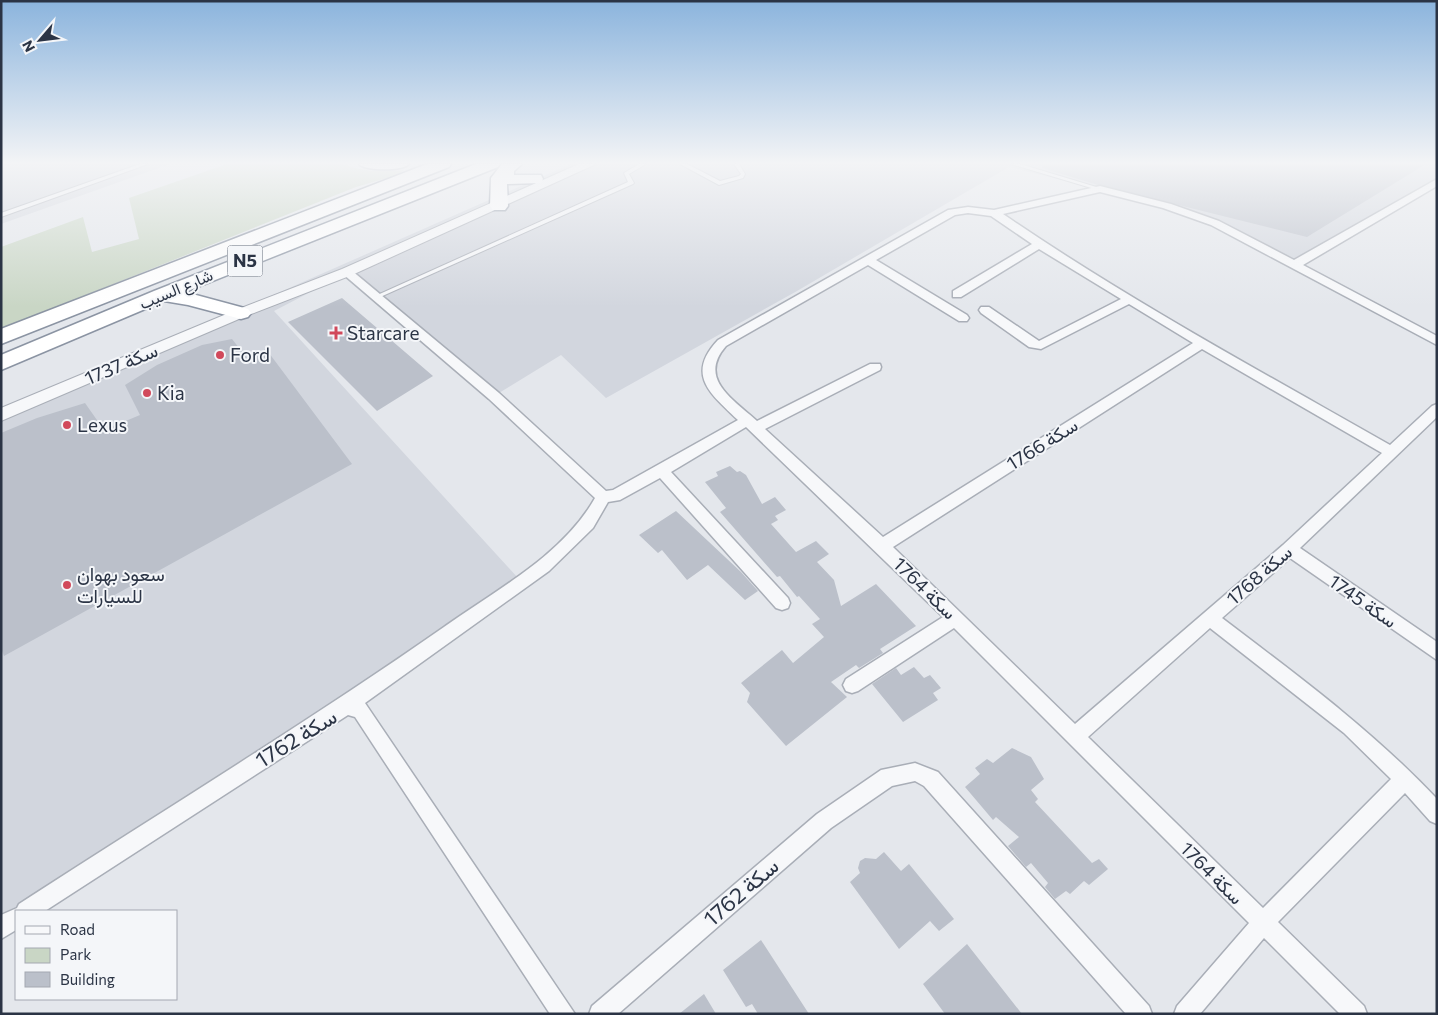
<svg xmlns="http://www.w3.org/2000/svg" width="1438" height="1015" viewBox="0 0 1438 1015" font-family="Commissioner,Vazirmatn,sans-serif">
<rect width="100%" height="100%" fill="#e4e7ec"/>
<!-- built -->
<path fill="#d2d6de" d="M1,164H170L1,224Z
M571,164H1437V182L1296,264L1215,223L1167,206L1009,167L797,291L606,398L561,355L494,396L347,273L274,311L518,578L300,734L26,911H16V918L1,928V415Z"/>
<!-- green -->
<path fill="#c9d6c5" d="M227,164H342C363,172 382,172 404,170L397,175L356,187L1,329V247L83,217L92,252L139,239L129,198Z"/>
<!-- building -->
<path fill="#bbc0ca" d="M1043,164H1426L1307,237L1098,185L1042,168Z
M342,298L433,376L377,411L288,322Z
M232,339L247,358L266,349L352,464L4,656L1,648V433L37,418L85,403L104,430L140,415L125,385L157,365L202,345Z
M730,466L737,472L740,471L746,475L762,504L775,497L786,510L775,516L778,520L771,524L796,552L816,541L829,554L817,562L834,580L841,606L876,584L916,626L880,649L883,653L859,668L856,665L831,682L847,697L786,746L747,702L750,693L741,683L782,650L793,663L824,637L812,624L820,619L799,596L797,597L780,576L777,577L720,512L726,508L705,482L718,476L716,472Z
M676,511L741,572L758,591L745,600L708,565L687,580L662,550L658,553L639,535Z
M914,667L924,678L930,675L941,688L933,693L938,700L903,722L872,684L896,668L901,675Z
M1012,748L1031,757L1044,779L1031,790L1038,799L1035,802L1092,863L1099,859L1108,869L1089,885L1084,881L1070,894L1066,891L1055,899L1045,887L1048,883L1031,863L1026,867L1008,846L1019,837L996,817L993,820L965,787L980,774L975,768L987,759L993,763Z
M884,852L901,871L909,864L954,919L939,931L930,921L899,949L850,882L860,873L858,868L860,861L865,858L876,859Z
M761,940L809,1014H758L752,1004L746,1007L723,970Z
M967,944L1022,1014H945L923,984Z
M704,994L716,1014H679Z"/>
<g fill="none" stroke-linecap="round" stroke-linejoin="round">
<defs>
<path id="service" d="M140,164H148L1,217V213Z
M639,164H646L629,174L634,183L633,184L378,298H374L373,297L628,182L624,173Z
M680,164H687L720,181L739,176L741,174L734,164H739L745,174L743,178L719,185Z
M1011,164H1020L1103,189L1098,190Z"/>
<path id="minor" d="M1437,179V186L1303,265L1437,336V345L1211,225L1163,208L1100,192L1003,214C1127,299 1260,371 1390,445L1432,406L1437,404V417L1300,548L1437,642V660L1290,558L1222,618C1297,675 1372,730 1437,799V824L1430,821L1405,793L1278,922L1364,1006L1367,1014H1340L1264,938L1200,1014H1174L1177,1006L1249,923L954,628L858,691L852,693L846,691L843,685L846,679L943,617L746,427L671,472L788,598L790,603L788,608L782,610L776,608L660,478L620,500L608,502L593,528L549,571L365,703L575,1014H550L355,717L348,715L45,911H16V930L1,939V915L17,908L19,904C161,812 305,724 444,627C496,590 563,555 595,498L489,399L343,274V270H351L499,393L606,491L613,490L738,420C711,394 685,375 718,340L948,210L968,207L994,210L1100,186L1171,204L1219,221L1294,260ZM968,213L991,216L1032,244L953,291V297H961L1039,249L1121,299L1039,341L989,307H981L979,310L981,313L1029,347L1041,349L1129,304L1193,343L883,537L765,429L880,370L881,367L880,364H870L757,421C734,400 697,379 726,346L868,265L959,321H967L969,318L967,315L876,260L955,215ZM1202,349L1382,453L1283,545L1075,724L893,547ZM1210,628L1344,733L1391,779L1263,908L1088,737Z
M915,763L938,772L1149,1006L1152,1014H1126L924,786L915,781L892,786L831,828L618,1014H589L592,1006L817,814L881,770Z"/>
<path id="tertiary" d="M579,164H596L352,275L246,316L1,421V408L236,310L342,269Z"/>
<path id="trunk" d="M359,164H409C403,171 365,171 359,164Z
M427,164H451L449,167L1,344V329Z
M476,164H500L498,167L185,292L248,309L251,313L248,317L241,319L188,305L164,301L1,370V355L154,291Z
M502,164H522L514,171V175H541L543,179L541,183L507,184L508,206L505,210H493L490,206L491,178Z"/>
</defs>
<!-- service casing -->
<use href="#service" stroke="#a9aeb7" stroke-width="2"/>
<!-- minor casing -->
<use href="#minor" stroke="#a9aeb7" stroke-width="3"/>
<!-- tertiary casing -->
<use href="#tertiary" stroke="#a9aeb7" stroke-width="2"/>
<!-- trunk casing -->
<use href="#trunk" stroke="#8b94a3" stroke-width="3"/>
<!-- service -->
<use href="#service" fill="#f7f8fa" fill-rule="evenodd"/>
<!-- minor -->
<use href="#minor" fill="#f7f8fa" fill-rule="evenodd"/>
<!-- tertiary -->
<use href="#tertiary" fill="#f7f8fa" fill-rule="evenodd"/>
<!-- trunk -->
<use href="#trunk" fill="#fff" fill-rule="evenodd"/>
</g>
<!-- sky -->
<linearGradient id="sky" x2="0" y2="1"><stop stop-color="#8bb4dd"/><stop offset="0.53" stop-color="#f3f4f6"/><stop offset="1" stop-color="#f3f4f6" stop-opacity="0"/></linearGradient>
<rect width="1438" height="307" fill="url(#sky)"/>
<!-- markers -->
<g fill="#d1495b" stroke="#f4f6f9" stroke-width="2">
<path d="M333.5 325.5h5v5h5v5h-5v5h-5v-5h-5v-5h5z"/>
<circle cx="220" cy="355" r="5"/>
<circle cx="147" cy="393" r="5"/>
<circle cx="67" cy="425" r="5"/>
<circle cx="67" cy="585" r="5"/>
</g>
<g text-anchor="middle" stroke-width="4" stroke-linejoin="round" paint-order="stroke">
<!-- far-street labels -->
<g font-size="16" fill="#2b3445" stroke="#f4f6f9">
<text transform="translate(176 289) rotate(-23)" y="6">شارع السيب</text>
</g>
<!-- shield labels -->
<rect fill="#f4f6f9" stroke="#676e7b" stroke-width="1" x="227.5" y="245.5" width="35" height="31" rx="4"/>
<g font-size="18" font-weight="bold" fill="#2b3445">
<text x="245" y="267">N5</text>
</g>
<!-- poi labels -->
<g font-size="19" fill="#2b3445" stroke="#f4f6f9" text-anchor="start">
<text x="347" y="340">Starcare</text>
<text x="230" y="362">Ford</text>
<text x="157" y="400">Kia</text>
<text x="77" y="432">Lexus</text>
<text x="77" y="581">سعود بهوان<tspan x="77" dy="22">للسيارات</tspan></text>
</g>
<!-- street labels -->
<g font-size="19" fill="#2b3445" stroke="#f4f6f9">
<text transform="translate(121 364) rotate(-23)" y="7">سكة 1737</text>
<text transform="translate(1042 444) rotate(-32)" y="7">سكة 1766</text>
<text transform="translate(1259 575) rotate(-41)" y="7">سكة 1768</text>
<text transform="translate(925 588) rotate(44)" y="7">سكة 1764</text>
<text transform="translate(1363 601) rotate(35)" y="7">سكة 1745</text>
<text transform="translate(1212 873) rotate(45)" y="7">سكة 1764</text>
</g>
<!-- near-street labels -->
<g font-size="22" fill="#2b3445" stroke="#f4f6f9">
<text transform="translate(296 738) rotate(-32)" y="8">سكة 1762</text>
<text transform="translate(741 892) rotate(-41)" y="8">سكة 1762</text>
</g>
</g>
<!-- border -->
<rect width="1438" height="1015" fill="none" stroke="#2b3445" stroke-width="5"/>
<!-- legend -->
<rect x="15" y="910" width="162" height="90" fill="#f4f6f9" stroke="#a4a8b1"/>
<rect x="25" y="926" width="25" height="8" fill="#f7f8fa" stroke="#a4a8b1"/>
<text x="60" y="935" font-size="15" fill="#2b3445">Road</text>
<rect x="25" y="948" width="25" height="15" fill="#c9d6c5" stroke="#a4a8b1"/>
<text x="60" y="960" font-size="15" fill="#2b3445">Park</text>
<rect x="25" y="972" width="25" height="15" fill="#bbc0ca" stroke="#a4a8b1"/>
<text x="60" y="985" font-size="15" fill="#2b3445">Building</text>
<!-- north arrow -->
<g transform="translate(40 40) rotate(242)" stroke="#f4f6f9" stroke-width="4" paint-order="stroke">
<path d="M0-4L9 19L0 12L-9 19Z" fill="#2b3445"/>
<text y="-8" font-size="14" font-weight="bold" text-anchor="middle" fill="#2b3445">N</text>
</g>
</svg>
